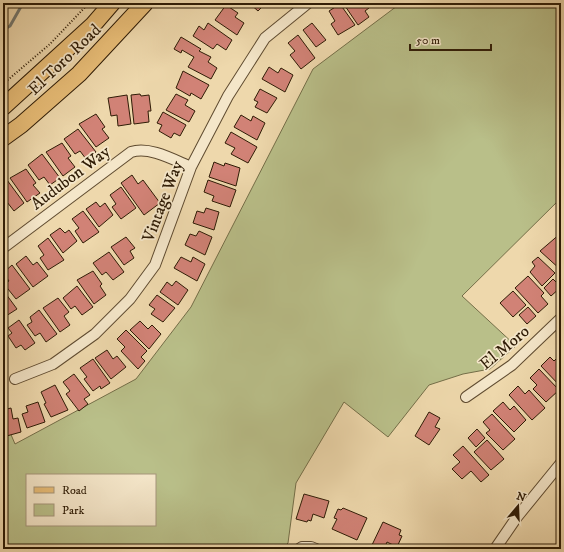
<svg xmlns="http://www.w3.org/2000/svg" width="564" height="552" viewBox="0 0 564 552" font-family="'IM FELL DW Pica',serif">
<rect width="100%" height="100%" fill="#eed8ac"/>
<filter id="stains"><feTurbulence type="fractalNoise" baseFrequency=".005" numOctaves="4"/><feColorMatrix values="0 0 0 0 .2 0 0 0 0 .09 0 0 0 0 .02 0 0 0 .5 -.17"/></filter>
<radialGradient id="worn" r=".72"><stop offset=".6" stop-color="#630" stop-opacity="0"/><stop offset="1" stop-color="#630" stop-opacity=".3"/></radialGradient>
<!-- green -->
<path fill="#b9bf89" stroke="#746e48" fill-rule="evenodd" d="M401,3H561V198L462,296L516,346L490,369L463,374L429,385L388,437L344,402L296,483L288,543L282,549H3V416L15,444L136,379L191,307L313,69ZM27,475H155V525H27Z"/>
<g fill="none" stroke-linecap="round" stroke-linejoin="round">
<!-- stream -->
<path stroke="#737870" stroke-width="3" d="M3,30L10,26L23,3"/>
</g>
<!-- building -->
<path fill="#d18276" stroke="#2f1c06" d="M249,3H266L258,11Z
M343,3H365L369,8L365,11L369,17L358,25Z
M340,4L355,25L338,35L331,24L335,21L329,11Z
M226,5L238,13L235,17L244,23L237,35L215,20Z
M208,23L232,40L226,50L217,44L213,49L193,36L199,26L204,30Z
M312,23L326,40L316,47L303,30Z
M298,35L315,58L301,69L290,55L295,51L288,43Z
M181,37L201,49L199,51L211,57L208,62L217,68L211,79L188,67L194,57L182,50L181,53L174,49Z
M269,67L278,73L281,68L293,75L285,92L262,79Z
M183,71L209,85L201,99L191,93L190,96L176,88Z
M260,89L277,98L267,113L255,107L258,102L254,100Z
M140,94L141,96L149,95L151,111H148L149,122L134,124L131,95Z
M176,94L188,100L185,105L195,111L189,122L166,110Z
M127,95L131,124L118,126L117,115L111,116L108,98Z
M163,112L186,125L180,136L174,133L171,138L159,131L162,125L157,123Z
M96,114L105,127L102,129L109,138L96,147L79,124Z
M241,115L251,121L253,116L265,123L257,140L234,127Z
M78,129L96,152L86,159L80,151L75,154L64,139Z
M231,132L257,147L248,163L231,154L235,148L225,143Z
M62,143L71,156L68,158L75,167L63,176L46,152Z
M42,154L60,178L50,185L44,177L39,180L28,165Z
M214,162L224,166L225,163L240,168L236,186L209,177Z
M26,169L36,183L33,185L40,193L27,202L10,178Z
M132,175L138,184L143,180L160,203L144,215L121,183Z
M7,180L24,203L14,211L7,202L3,205V183Z
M208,180L236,190L230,207L212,201L214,196L204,192Z
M121,187L136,208L121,219L112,207L116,204L110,195Z
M96,202L100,207L105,203L113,215L99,227L86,209Z
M206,208L219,212L214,230L193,223L197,211L204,213Z
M83,211L99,232L83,243L75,231L79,228L72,219Z
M60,228L65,233L69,230L77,241L63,253L50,235Z
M199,231L212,237L205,255L185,245L190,234L196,236Z
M561,233V270L540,251Z
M126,237L135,248L130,251L134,258L124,265L111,247Z
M48,238L64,260L48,270L40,258L44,255L38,246Z
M109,252L124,272L113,280L106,272L102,275L93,263Z
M26,256L33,265L37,262L48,276L33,287L16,264Z
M181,257L191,262L193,257L205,264L197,281L174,268Z
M538,257L555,273L542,286L530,272L535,266L532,262Z
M12,265L30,289L16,299L4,284L9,281L3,273Z
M93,271L102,284L100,286L106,295L94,304L77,280Z
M528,276L544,293L541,296L548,304L538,313L515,288Z
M553,279L561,287L551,296L544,288Z
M176,281L188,290L178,305L160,292L167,282L172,286Z
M77,286L93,307L82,315L75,306L71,309L63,298Z
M3,290L17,309L6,316L3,312Z
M513,291L526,305L513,317L500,303Z
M157,295L175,308L163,322L151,314L155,309L149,305Z
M58,298L69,312L64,316L70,325L60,332L43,308Z
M528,307L536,316L527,324L519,315Z
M39,310L57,334L46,342L40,333L35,336L27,325L32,322L30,317Z
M19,320L35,343L25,350L21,345L16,348L8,336L12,333L8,328Z
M140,321L148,329L152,325L161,334L149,349L130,330Z
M126,330L147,351L141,357L145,361L138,369L121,351L125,347L117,339Z
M107,350L113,359L117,356L126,367L111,379L95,358Z
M550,357L554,361L557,358L561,362V387L541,366Z
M93,359L110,383L101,389L100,386L93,391L84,379L87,377L80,368Z
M539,369L559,390L546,402L533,389L537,385L530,378Z
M74,374L90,395L84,399L88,404L79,411L66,394L70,391L63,382Z
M55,385L68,410L51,417L44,404L46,403L41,392Z
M518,386L525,394L529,390L545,408L532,420L509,395Z
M38,402L45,422L27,428L22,414L28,412L26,406Z
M503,402L510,410L514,406L526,420L514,432L493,411Z
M11,408L13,419L18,418L21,432L3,437V410Z
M429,412L440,418L435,427L440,429L429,445L415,436Z
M492,414L515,439L503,450L486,433L490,430L483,422Z
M477,429L485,438L476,447L468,438Z
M487,440L504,459L491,470L474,452Z
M463,446L489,475L481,482L471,471L462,479L452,469L460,462L453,455Z
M304,494L329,501L324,518L313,514L311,521L308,520L307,522L296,519Z
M343,508L367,518L357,540L332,529L337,519L334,518L338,509L341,510Z
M383,522L401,530L399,535L402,536L397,547L387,542L384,549H374L371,548L372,545Z"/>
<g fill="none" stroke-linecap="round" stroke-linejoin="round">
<defs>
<path id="street" d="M3,248L131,152C150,146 174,160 191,167
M15,379L53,364L95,334L130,299L155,265L191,167L228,96L265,38L308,3
M466,397L512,365L561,318
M299,549L302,547H311L316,549
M495,549L517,517L561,463"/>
<path id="primary" d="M3,107L93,25L112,3
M3,138L21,125L79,74L145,3"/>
</defs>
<!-- street casing -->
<use href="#street" stroke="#5f4b30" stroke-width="12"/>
<!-- primary casing -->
<use href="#primary" stroke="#2f1c06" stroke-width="18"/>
<!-- path -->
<path stroke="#2f1c06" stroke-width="2" stroke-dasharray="1 2" stroke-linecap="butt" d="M3,84L50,44L89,3"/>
<!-- street -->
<use href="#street" stroke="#f4e6c9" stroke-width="10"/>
<!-- primary -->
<use href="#primary" stroke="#e7bc76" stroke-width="16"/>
</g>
<g text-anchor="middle" stroke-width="3.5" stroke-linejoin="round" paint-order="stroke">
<!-- street labels -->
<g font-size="17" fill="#2f1c06" stroke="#f4e6c9">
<text transform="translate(64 59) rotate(-44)" y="6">El Toro Road</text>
<text transform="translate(70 177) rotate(-37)" y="6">Audubon Way</text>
<text transform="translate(162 201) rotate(-69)" y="6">Vintage Way</text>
<text transform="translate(504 347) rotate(-40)" y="6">El Moro</text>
</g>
</g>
<!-- margin -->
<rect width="564" height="552" fill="none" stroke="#eed8ac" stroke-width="16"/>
<rect x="4" y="4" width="556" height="544" fill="none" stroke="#2f1c06" stroke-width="2"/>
<rect x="8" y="8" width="548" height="536" fill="none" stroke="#2f1c06"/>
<!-- legend -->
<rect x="26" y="474" width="130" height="52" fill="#f4e6c9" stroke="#a5957b"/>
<rect x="34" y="487" width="20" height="6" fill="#e7bc76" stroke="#a5957b"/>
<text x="62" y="494" font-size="12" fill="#2f1c06">Road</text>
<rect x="34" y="504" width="20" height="12" fill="#b9bf89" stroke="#a5957b"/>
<text x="62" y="514" font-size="12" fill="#2f1c06">Park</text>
<!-- north arrow -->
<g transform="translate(518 506) rotate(19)" stroke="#f4e6c9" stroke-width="3" paint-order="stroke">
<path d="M0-3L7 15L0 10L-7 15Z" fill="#2f1c06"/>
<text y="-6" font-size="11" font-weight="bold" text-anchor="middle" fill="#2f1c06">N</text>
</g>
<!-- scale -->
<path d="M410 44v6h81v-6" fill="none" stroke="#2f1c06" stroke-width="2"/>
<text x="416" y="44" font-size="12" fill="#2f1c06" stroke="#f4e6c9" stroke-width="3" paint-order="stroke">50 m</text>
<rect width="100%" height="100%" filter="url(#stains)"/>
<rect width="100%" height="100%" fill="url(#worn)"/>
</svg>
